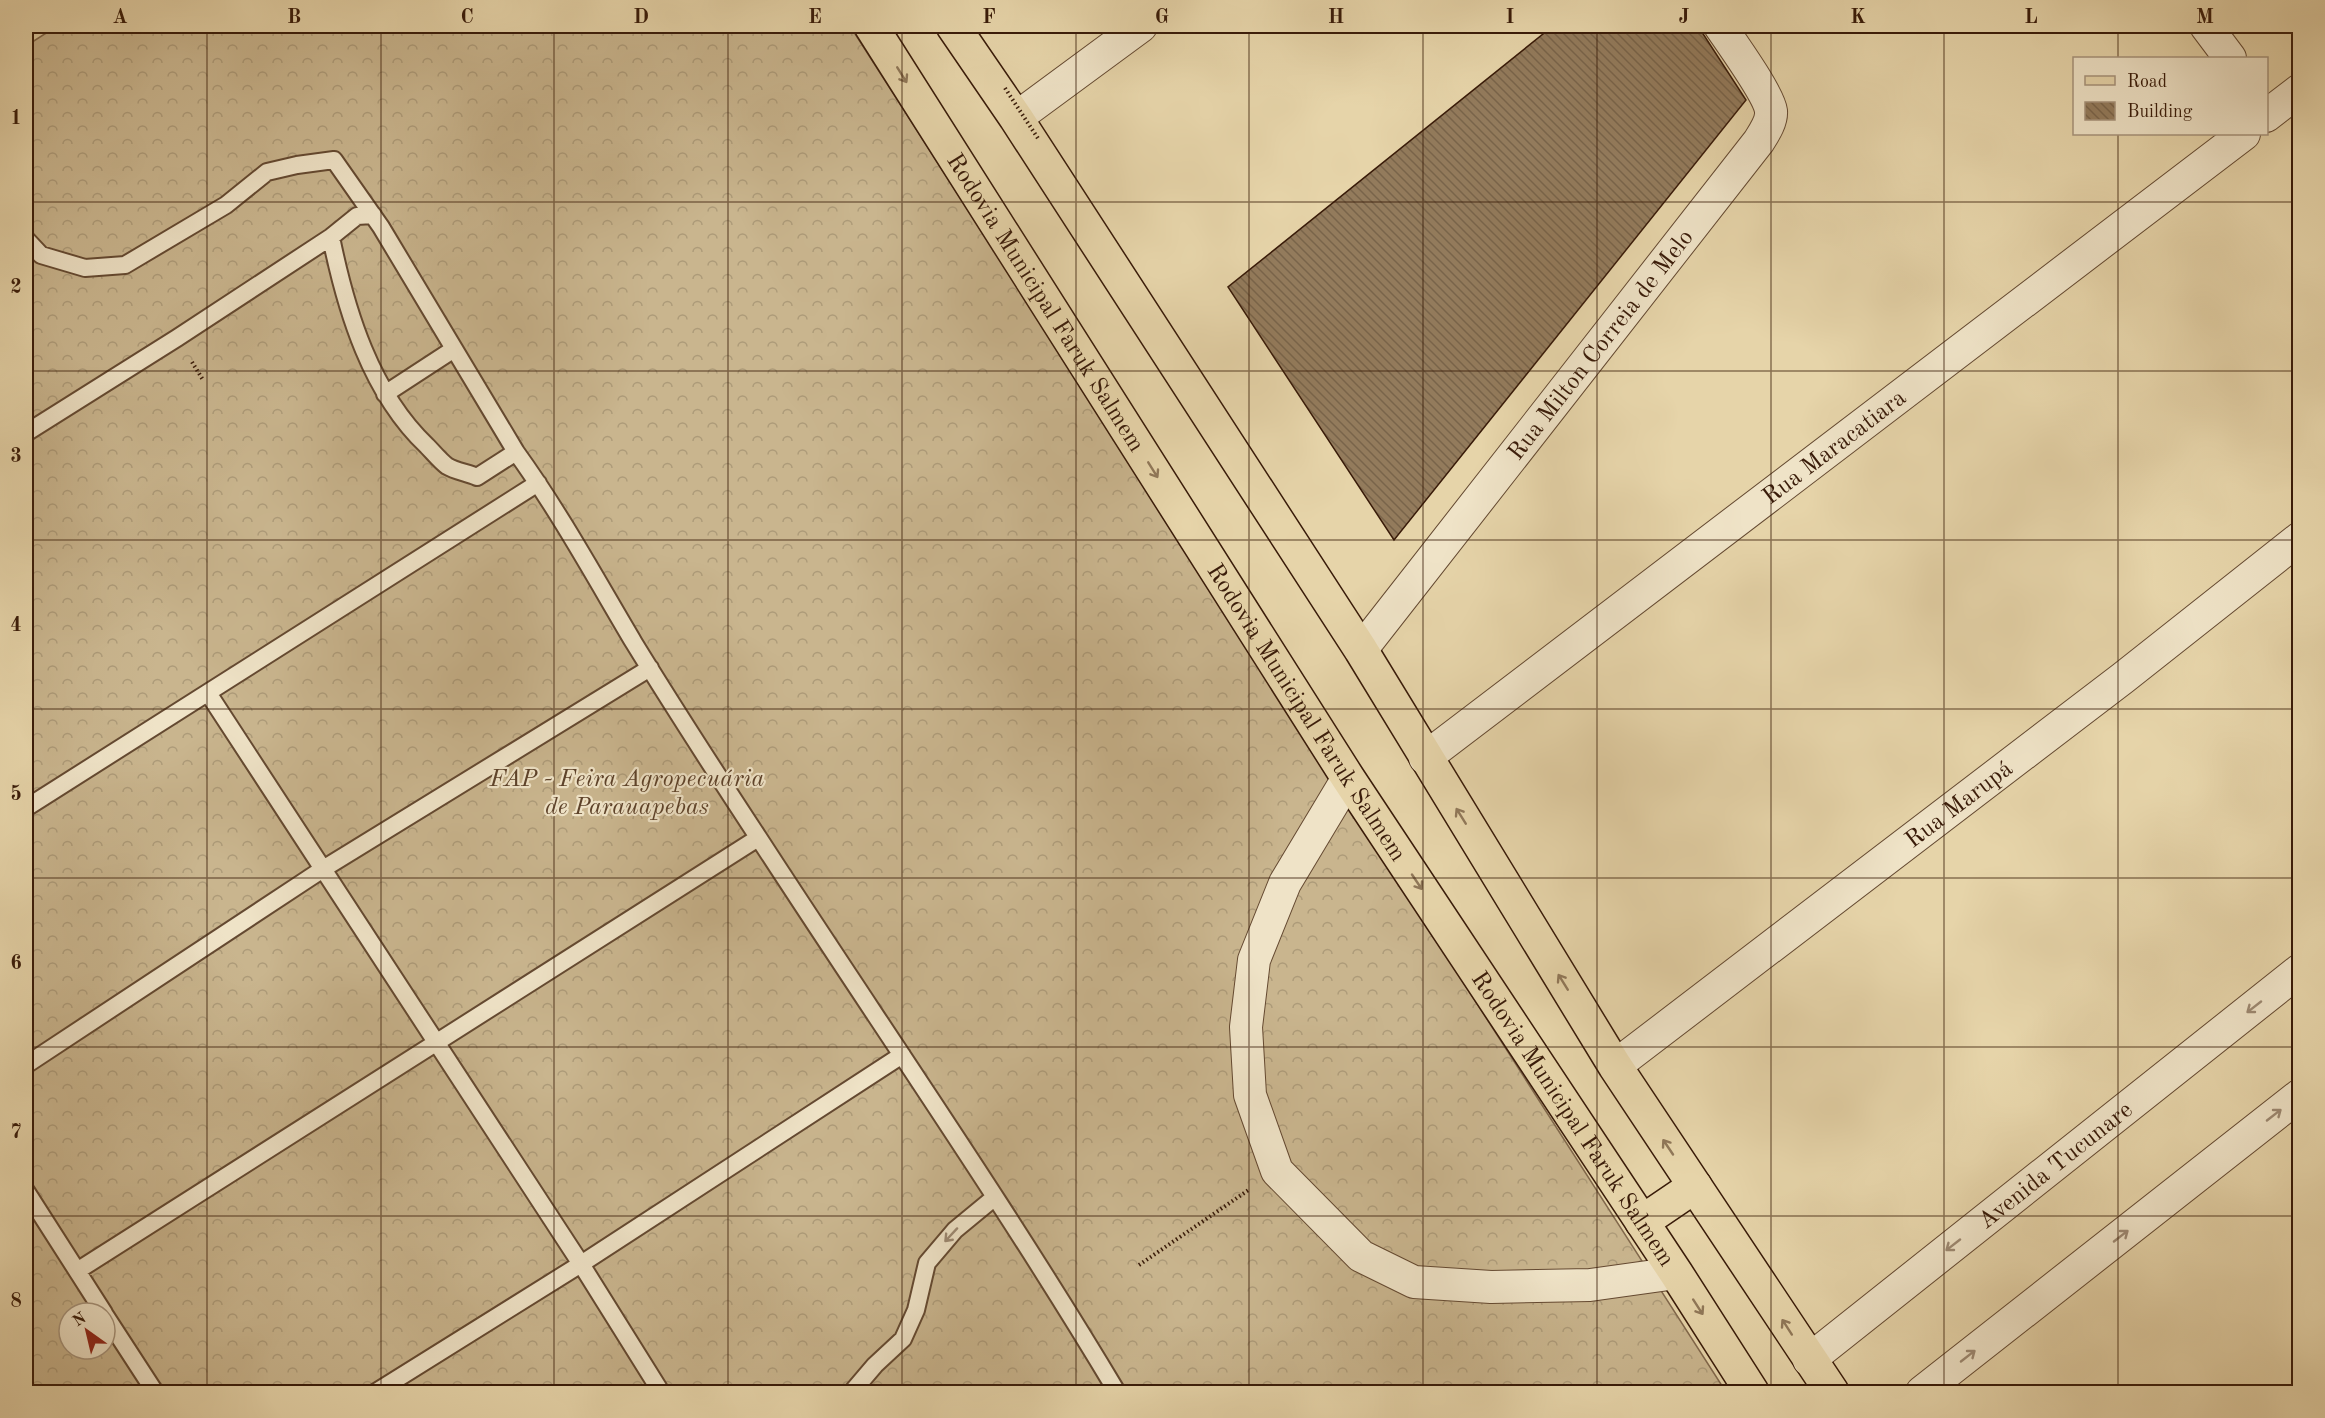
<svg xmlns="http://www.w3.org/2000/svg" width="2325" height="1418" viewBox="0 0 2325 1418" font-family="'Old Standard TT',serif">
<defs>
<pattern id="forest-crowns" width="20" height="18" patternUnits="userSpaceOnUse" patternTransform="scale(1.5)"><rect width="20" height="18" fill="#c9b58e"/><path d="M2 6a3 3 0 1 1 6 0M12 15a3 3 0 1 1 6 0" fill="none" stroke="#ad9b79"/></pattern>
<pattern id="building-back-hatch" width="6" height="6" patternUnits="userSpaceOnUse" patternTransform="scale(1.5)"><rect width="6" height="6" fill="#937b5c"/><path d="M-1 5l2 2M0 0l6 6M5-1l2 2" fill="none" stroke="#79644a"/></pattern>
</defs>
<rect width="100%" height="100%" fill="#e6d4a9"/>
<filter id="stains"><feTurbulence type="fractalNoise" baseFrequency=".00333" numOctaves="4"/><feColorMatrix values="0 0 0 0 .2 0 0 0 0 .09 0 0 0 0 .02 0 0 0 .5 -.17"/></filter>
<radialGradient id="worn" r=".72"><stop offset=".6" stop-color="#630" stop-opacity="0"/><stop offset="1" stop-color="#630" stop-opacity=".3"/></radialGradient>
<!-- forest -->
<path fill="url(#forest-crowns)" stroke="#81684c" stroke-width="1.5" fill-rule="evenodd" d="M57,26H850L1726,1392H26V46ZM69,1313H105V1349H69Z"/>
<!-- building -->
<path fill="url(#building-back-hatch)" stroke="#391b09" stroke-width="1.5" d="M1553,26H1698L1746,100L1394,540L1228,287Z"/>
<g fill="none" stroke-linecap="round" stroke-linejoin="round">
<defs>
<path id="service" d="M331,237C346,311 371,393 427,446C433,452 440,461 447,466C455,471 468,473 477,477L516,452
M26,239L41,255L85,268L125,265L226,205L267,172L297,165L334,160L381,227L516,452C560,513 596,579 634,643C674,708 716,773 758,837C878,1022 1004,1203 1117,1392
M385,394L454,349
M26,433L177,338L331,237L357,216L373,215
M208,693L581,1264L661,1392
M26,808L538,483
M26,1065L323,869L650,668
M26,1191L104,1313
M77,1271L758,838
M105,1315L155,1392
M376,1392L581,1264L902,1055
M852,1392L875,1365L903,1339L916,1310L927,1263L955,1230L995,1197"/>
<g id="minor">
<path d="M2206,26L2230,58"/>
<path d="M2266,116L2300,90"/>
<path d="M1016,118L1141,26"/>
<path id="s1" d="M1361,650L1759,141C1764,133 1772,121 1771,111C1769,95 1731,42 1720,26"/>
<path id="s2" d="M1425,758L2244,134"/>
<path d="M1348,778L1285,883L1254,960L1246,1027L1250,1095L1277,1171L1361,1256L1414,1282L1491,1287L1590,1285L1676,1273"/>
<path id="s3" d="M1615,1066L2123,678L2300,538"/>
<path id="s4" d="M1809,1360L2300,970"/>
<path d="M1922,1392L2300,1095"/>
</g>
<g id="primary">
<path id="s5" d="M871,26L1348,778L1676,1273L1752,1392"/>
<path d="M953,26L1016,118L1361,650L1615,1066L1832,1392"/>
<path d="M1642,1222L1695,1186"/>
</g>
</defs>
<!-- service casing -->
<use href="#service" stroke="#644931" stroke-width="20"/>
<!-- minor casing -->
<use href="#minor" stroke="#644931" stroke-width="34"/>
<!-- primary casing -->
<use href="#primary" stroke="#391b09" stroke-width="36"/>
<!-- path -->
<path stroke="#391b09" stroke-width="4" stroke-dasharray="1.5 3" stroke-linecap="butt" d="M192,362L203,380
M1139,1265L1250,1189"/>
<!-- service -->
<use href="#service" stroke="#efe3c7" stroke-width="16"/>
<!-- minor -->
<use href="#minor" stroke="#efe3c7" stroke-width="32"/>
<!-- primary -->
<use href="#primary" stroke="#e6d4a9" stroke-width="33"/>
<!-- path-bridge -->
<path stroke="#391b09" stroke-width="4" stroke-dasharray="1.5 3" stroke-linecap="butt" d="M1005,88L1039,140"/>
</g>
<!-- one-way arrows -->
<defs><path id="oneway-shaft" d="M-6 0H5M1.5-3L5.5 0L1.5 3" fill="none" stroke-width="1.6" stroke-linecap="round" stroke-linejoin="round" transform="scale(1.5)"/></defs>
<g stroke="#907859">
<use href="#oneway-shaft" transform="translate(902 75) rotate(58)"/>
<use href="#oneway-shaft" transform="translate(1153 470) rotate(58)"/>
<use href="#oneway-shaft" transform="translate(1461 816) rotate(-122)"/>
<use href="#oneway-shaft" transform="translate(1417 882) rotate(56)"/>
<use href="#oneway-shaft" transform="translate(1563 982) rotate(-122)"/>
<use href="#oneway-shaft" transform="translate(1668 1147) rotate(-124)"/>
<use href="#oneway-shaft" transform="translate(1698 1307) rotate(57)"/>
<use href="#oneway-shaft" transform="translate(1787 1327) rotate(-123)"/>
</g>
<g stroke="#9d8972">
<use href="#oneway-shaft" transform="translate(2254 1007) rotate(142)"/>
<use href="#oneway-shaft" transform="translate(2274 1115) rotate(-38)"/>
<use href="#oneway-shaft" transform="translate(951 1235) rotate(133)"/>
<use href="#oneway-shaft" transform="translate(2121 1236) rotate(-38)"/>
<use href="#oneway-shaft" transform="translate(1953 1245) rotate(142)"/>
<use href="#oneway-shaft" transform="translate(1968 1356) rotate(-38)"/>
</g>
<!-- grid -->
<path fill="none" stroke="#391b09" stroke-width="1.5" stroke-opacity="0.55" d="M207,26V1392M381,26V1392M554,26V1392M728,26V1392M902,26V1392M1076,26V1392M1249,26V1392M1423,26V1392M1597,26V1392M1771,26V1392M1944,26V1392M2118,26V58M2118,134V1392M26,202H2300M26,371H2300M26,540H2300M26,709H2300M26,878H2300M26,1047H2300M26,1216H2300"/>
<g text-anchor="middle" stroke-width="4.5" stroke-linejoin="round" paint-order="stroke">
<!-- street labels -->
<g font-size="24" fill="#391b09" stroke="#efe3c7">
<text dy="8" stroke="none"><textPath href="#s5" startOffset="327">Rodovia Municipal Faruk Salmem</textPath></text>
<text dy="8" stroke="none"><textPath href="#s1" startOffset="388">Rua Milton Correia de Melo</textPath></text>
<text dy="8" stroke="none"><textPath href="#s2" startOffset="514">Rua Maracatiara</textPath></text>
<text dy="8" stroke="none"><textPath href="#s5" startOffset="813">Rodovia Municipal Faruk Salmem</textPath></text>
<text dy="8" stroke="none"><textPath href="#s3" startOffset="432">Rua Marupá</textPath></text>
<text dy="8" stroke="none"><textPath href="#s5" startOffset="1299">Rodovia Municipal Faruk Salmem</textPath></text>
<text dy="8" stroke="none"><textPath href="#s4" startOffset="314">Avenida Tucunare</textPath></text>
</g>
<!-- park labels -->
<g font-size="24" font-style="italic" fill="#5d422a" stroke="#efe3c7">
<text x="627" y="786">FAP - Feira Agropecuária<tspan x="627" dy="28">de Parauapebas</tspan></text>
</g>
</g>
<!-- margin -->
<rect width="2325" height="1418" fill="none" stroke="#e6d4a9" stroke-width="66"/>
<!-- legend -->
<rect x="2073" y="57" width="195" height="78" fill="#efe3c7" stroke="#a6937b" stroke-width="1.5"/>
<rect x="2085" y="76" width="30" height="9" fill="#e6d4a9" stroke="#a6937b" stroke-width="1.5"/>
<text x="2127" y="87" font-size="18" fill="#391b09">Road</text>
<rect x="2085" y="102" width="30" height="18" fill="url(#building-back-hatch)" stroke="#a6937b" stroke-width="1.5"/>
<text x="2127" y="117" font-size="18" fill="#391b09">Building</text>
<!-- north arrow -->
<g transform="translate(87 1331) rotate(326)"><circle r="28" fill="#efe3c7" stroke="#a6937b" stroke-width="1.5"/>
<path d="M0-4.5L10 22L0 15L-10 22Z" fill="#8f2418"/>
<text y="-9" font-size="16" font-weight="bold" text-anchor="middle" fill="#391b09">N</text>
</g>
<rect x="33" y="33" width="2259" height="1352" fill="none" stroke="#391b09" stroke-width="2"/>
<g font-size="20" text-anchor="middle" font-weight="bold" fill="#391b09">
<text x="120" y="23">A</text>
<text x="294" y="23">B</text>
<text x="467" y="23">C</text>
<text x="641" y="23">D</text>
<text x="815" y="23">E</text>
<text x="989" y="23">F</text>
<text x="1162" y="23">G</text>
<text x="1336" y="23">H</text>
<text x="1510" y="23">I</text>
<text x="1684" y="23">J</text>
<text x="1858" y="23">K</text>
<text x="2031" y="23">L</text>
<text x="2205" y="23">M</text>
<text x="16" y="124">1</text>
<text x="16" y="293">2</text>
<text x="16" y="462">3</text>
<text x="16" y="631">4</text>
<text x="16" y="800">5</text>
<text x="16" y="969">6</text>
<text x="16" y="1138">7</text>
<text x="16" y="1307">8</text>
</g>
<rect width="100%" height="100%" filter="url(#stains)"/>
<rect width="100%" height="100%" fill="url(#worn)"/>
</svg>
